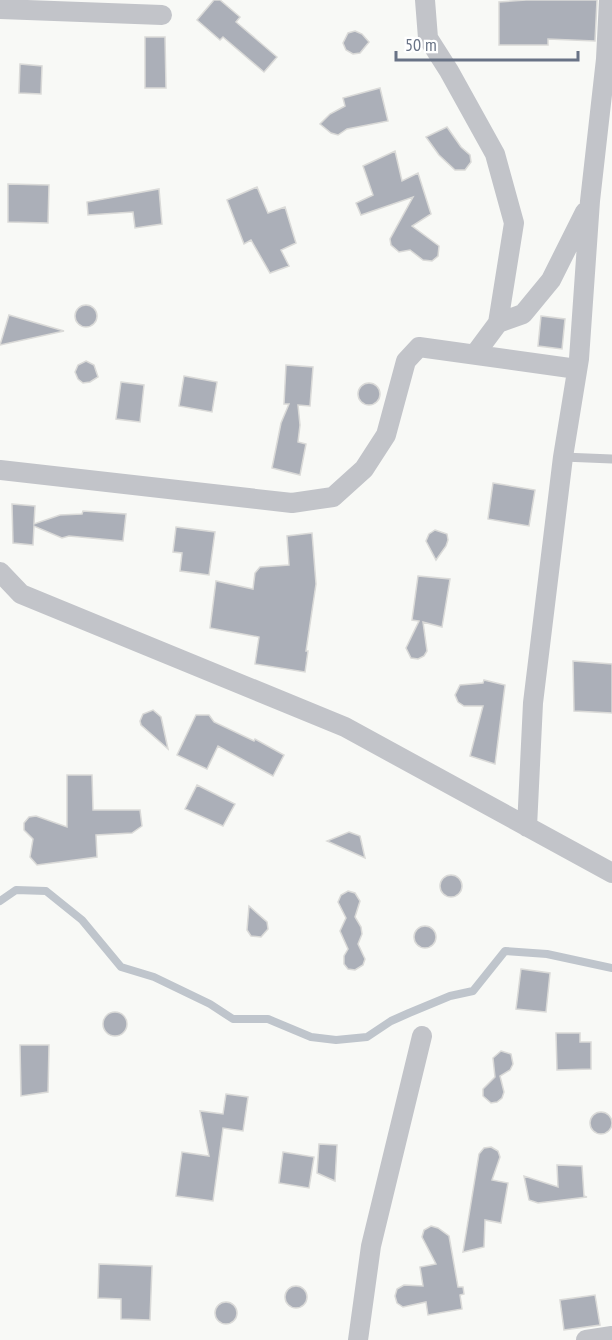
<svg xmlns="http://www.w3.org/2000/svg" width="612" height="1340" viewBox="0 0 612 1340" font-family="'PT Sans Narrow',sans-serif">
<rect width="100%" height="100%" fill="#f8f9f6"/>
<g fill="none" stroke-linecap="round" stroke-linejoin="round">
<!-- stream -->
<path stroke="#bfc5cc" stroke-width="8" d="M0,901L16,890L46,891L82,920L121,967L154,977L210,1004L233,1019H268L311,1037L336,1040L367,1037L391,1021L409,1013L450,996L473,991L505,951L547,954L612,968"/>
</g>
<!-- building -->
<path fill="#abafb8" stroke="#dadad8" stroke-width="1.5" d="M214,0H220L240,17L236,22L277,57L264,72L223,37L220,40L197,20Z
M526,0H597L595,41L548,39V45H499V2Z
M355,31L362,34L369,42L360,53L353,54L346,50L343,43L348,33Z
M145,37H165L166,88H145Z
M20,64L42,66L41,94L19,93Z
M380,88L388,121L347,129L338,135L331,133L320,124L330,114L345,106L343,98Z
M447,127L461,147L470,155L471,162L465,170H455L439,155L426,137Z
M395,151L402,181L418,173L431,214L412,226L439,246L438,256L432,261L423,260L410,250L399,252L391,245L390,239L413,197L361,215L356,203L373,195L363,166Z
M8,184L49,185L48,223L8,222Z
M257,187L268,213L285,207L296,243L281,250L289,266L270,273L251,240L244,244L227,200Z
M159,189L162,224L135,228L133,212L88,215L87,202Z
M75 316a11 11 0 1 1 22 0a11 11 0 1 1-22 0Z
M9,315L64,331L0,345Z
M541,316L565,319L562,349L538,346Z
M86,361L94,365L98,377L90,382L83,383L78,379L75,372L78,365Z
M286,365L313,367L310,406L298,405L300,425L298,442L306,444L300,475L272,468L281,423L289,404H284Z
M184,376L217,382L212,412L179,406Z
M121,382L144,385L140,422L116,419Z
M358 394a11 11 0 1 1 22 0a11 11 0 1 1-22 0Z
M493,483L535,490L529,526L488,519Z
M12,504L35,506L34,524L60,515L82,514L83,511L126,514L123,541L69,536L62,538L34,526L33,545L13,543Z
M176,527L215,532L209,575L180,571L182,553L173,552Z
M435,530L447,534L448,540L446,546L436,560L426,541L429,534Z
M312,533L316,584L306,651H308L305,672L255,664L259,637L210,628L216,581L253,589L255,573L260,567L289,565L287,536Z
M418,576L450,579L442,627L423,622L427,651L424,656L418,659L411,658L406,648L419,621L412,620Z
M573,661L612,664V713L574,711Z
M484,680L505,685L495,764L470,756L483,706H464L458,702L455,695L460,685L483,683Z
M153,710L161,717L168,749L141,725L140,721L143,714Z
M196,715H209L214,722L254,741L255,739L284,755L273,776L218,746L207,769L177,755Z
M67,775H92L93,810H140L142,826L132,833L96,835L97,857L37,865L30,857L33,839L24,830V823L29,817L36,816L67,827Z
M197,785L235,804L223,826L185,809Z
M349,832L360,836L365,858L327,841Z
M440 886a11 11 0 1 1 22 0a11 11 0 1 1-22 0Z
M348,891L355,893L360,901L355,917L361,927L362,934L358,944L365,959L363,965L355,970L348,969L344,964V956L348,949L340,931L346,918L338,902L341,895Z
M249,906L267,922L268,929L261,937L251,936L247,930Z
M414 937a11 11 0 1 1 22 0a11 11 0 1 1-22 0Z
M521,969L550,973L546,1012L516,1009Z
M103 1024a12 12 0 1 1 24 0a12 12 0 1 1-24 0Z
M556,1033H580V1042H591V1069L557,1070Z
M20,1045H49L48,1092L21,1096Z
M501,1051L511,1054L513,1064L510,1070L500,1076L504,1092L502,1098L497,1102L491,1103L483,1096V1089L495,1077L493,1058Z
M226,1094L248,1097L243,1131L223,1128L213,1201L176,1196L182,1152L209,1156L200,1111L223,1114Z
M590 1123a11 11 0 1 1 22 0a11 11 0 1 1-22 0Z
M319,1144L337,1145L335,1181L317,1173Z
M491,1147L498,1151L500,1157L492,1180L508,1183L501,1223L485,1220L484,1247L463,1252L479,1154L484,1148Z
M283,1152L314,1157L309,1188L279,1183Z
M557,1165L582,1166L584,1196L587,1197L538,1203L529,1200L524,1176L558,1187Z
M431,1226L438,1228L449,1236L458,1287H463L464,1294L460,1295L462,1309L428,1315L426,1302L403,1307L397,1303L395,1296L397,1289L404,1285L423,1286L420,1267L436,1264L422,1237L424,1230Z
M99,1264L152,1266L150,1320L121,1319V1299L98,1298Z
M285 1297a11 11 0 1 1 22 0a11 11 0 1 1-22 0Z
M595,1295L600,1325L564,1330L560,1300Z
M215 1313a11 11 0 1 1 22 0a11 11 0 1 1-22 0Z"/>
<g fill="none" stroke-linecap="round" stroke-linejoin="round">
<!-- service -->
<path stroke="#c2c4c9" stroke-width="9" d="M563,457L612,459"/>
<!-- minor -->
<path stroke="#c2c4c9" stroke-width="20" d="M425,0L428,38L449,71L495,154L514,223L498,323L475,354
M0,9L162,15
M498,323L523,314L551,280L585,212
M0,470L292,503L333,497L364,469L386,435L406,361L419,347L577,369
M0,572L21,594L345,727L612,873
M527,827L533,703L563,457L579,359L590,201L606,59L609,0
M358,1340L371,1246L422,1036
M586,1340L612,1336"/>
</g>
<!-- scale -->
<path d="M396 51v9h182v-9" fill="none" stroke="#697386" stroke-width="3"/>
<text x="405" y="51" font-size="18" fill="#697386" stroke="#ffffff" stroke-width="4.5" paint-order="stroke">50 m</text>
</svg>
